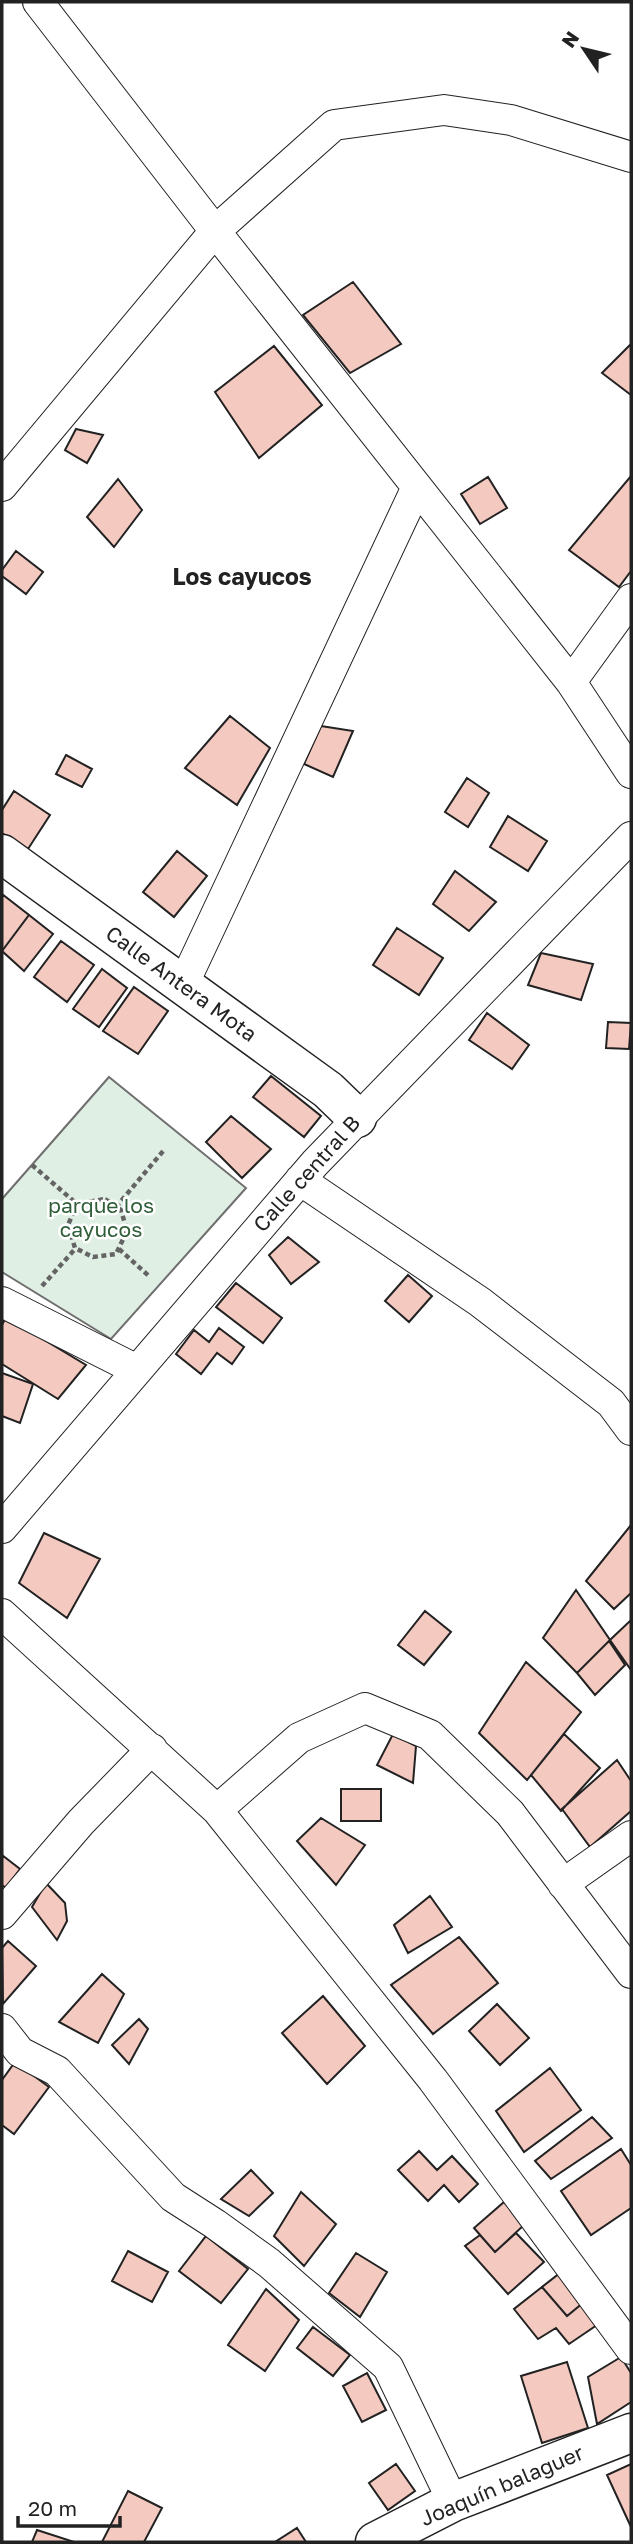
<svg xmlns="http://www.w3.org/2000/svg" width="633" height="2544" viewBox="0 0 633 2544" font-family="'Golos Text',sans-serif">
<rect width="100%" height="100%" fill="#fff"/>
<!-- green -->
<path fill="#e0efe3" stroke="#6f6f6f" stroke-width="2" d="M109,1077L246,1188L111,1339L2,1272V1199Z"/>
<!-- building -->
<path fill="#f3c9c0" stroke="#222" stroke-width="2" d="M353,282L401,344L350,373L303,315Z
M631,344V395L602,373Z
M274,346L322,405L259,458L215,392Z
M76,429L103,435L87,463L65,450Z
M631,476V571L619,587L569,550Z
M488,477L507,508L480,524L461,494Z
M118,479L142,510L114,547L87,517Z
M16,551L43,572L26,594L2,576V570Z
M230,716L270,748L237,805L185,768Z
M321,726L353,731L333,777L304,764Z
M66,755L92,769L82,787L56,774Z
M467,778L489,793L468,827L445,812Z
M14,791L50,815L28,849L2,833V810Z
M508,816L547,841L528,871L490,847Z
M177,851L207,876L174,917L143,892Z
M455,871L496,902L469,931L433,904Z
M2,894L29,915L2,951Z
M29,915L53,934L24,971L2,951Z
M397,928L443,958L419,995L373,965Z
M61,941L94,965L67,1002L34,977Z
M541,953L593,964L581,1000L528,985Z
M102,969L127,988L99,1027L73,1009Z
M134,987L168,1011L138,1054L103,1031Z
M487,1013L529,1045L512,1069L469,1040Z
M608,1022L631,1023L629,1049L606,1048Z
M271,1076L321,1116L304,1137L253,1097Z
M231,1116L271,1149L242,1178L206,1142Z
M288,1237L319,1262L291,1284L269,1255Z
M408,1275L432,1296L409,1322L385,1301Z
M236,1283L282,1318L263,1343L216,1307Z
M6,1317L86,1365L58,1399L2,1364V1325Z
M219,1328L244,1347L232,1364L217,1353L201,1374L176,1354L194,1330L209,1342Z
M2,1373L33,1384L20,1423L2,1416Z
M631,1525V1593L614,1609L586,1581Z
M44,1533L100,1559L67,1618L19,1583Z
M576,1590L610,1640L577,1673L543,1638Z
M425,1611L451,1632L424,1665L398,1645Z
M631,1620V1670L610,1640Z
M609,1641L625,1665L595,1695L577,1673Z
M526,1662L581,1712L527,1780L479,1733Z
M393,1734L416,1746L413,1783L377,1765Z
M564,1734L600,1768L561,1811L531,1775Z
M617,1760L631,1781V1811L590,1847L562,1809Z
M341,1789H381V1821H341Z
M321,1818L365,1845L336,1885L297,1841Z
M2,1855L20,1869L6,1888L2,1885Z
M46,1883L65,1903L67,1921L57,1940L32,1907Z
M430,1896L452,1927L408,1953L394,1925Z
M459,1937L498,1983L433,2034L391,1985Z
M8,1941L36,1966L3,2004L2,1948Z
M102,1974L124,1994L98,2043L59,2022Z
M323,1996L365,2046L327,2084L282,2033Z
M497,2004L529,2038L500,2065L469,2031Z
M139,2019L148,2029L129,2064L112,2045Z
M15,2062L49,2087L14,2134L2,2125V2080Z
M550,2068L581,2110L524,2152L496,2111Z
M592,2117L612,2138L551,2179L535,2161Z
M621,2149L631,2165V2208L591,2235L561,2191Z
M419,2151L437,2170L452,2156L478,2184L459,2202L444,2185L428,2201L398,2170Z
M251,2170L273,2193L249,2216L221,2199Z
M301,2192L336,2224L304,2266L274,2236Z
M504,2202L524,2225L495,2252L474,2228Z
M516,2233L544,2262L508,2294L465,2246L480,2235L495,2252Z
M206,2236L248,2269L221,2303L179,2271Z
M128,2251L168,2272L152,2302L112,2281Z
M356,2253L387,2272L360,2317L329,2293Z
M560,2273L584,2302L567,2316L542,2287Z
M542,2287L567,2316L584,2302L597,2325L569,2344L556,2328L538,2339L514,2309Z
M266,2289L299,2320L265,2371L228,2345Z
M313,2327L350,2355L333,2376L297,2348Z
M621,2357L631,2373V2402L597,2424L588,2377Z
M567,2362L588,2428L542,2443L521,2376Z
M367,2373L386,2410L362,2422L343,2386Z
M396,2464L415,2491L388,2510L369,2483Z
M631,2464V2527L607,2475Z
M128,2491L162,2508L144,2542H102Z
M297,2528L306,2542H275Z
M37,2530L74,2542H32Z"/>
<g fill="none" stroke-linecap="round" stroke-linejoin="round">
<defs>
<path id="street" d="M38,2L215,231L571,682L631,773
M2,486L215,231L334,125L444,110L511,120L631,157
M571,682L631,599
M183,985L417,487
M300,1180L480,1302L611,1403L631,1430
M2,1302L137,1370
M2,1528L315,1163L631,837
M2,1614L217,1810L433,2080L631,2349
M217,1810L299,1738L365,1708L430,1735L510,1813L631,1973
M563,1884L631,1836
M2,1914L81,1822L152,1749
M2,2029L20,2052L57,2071L173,2197L215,2224L269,2263L388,2367L453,2502"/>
<path id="secondary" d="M2,854L328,1090L357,1118
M375,2542L453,2502L631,2433"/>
</defs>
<!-- street casing -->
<use href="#street" stroke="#222" stroke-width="32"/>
<!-- secondary casing -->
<use href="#secondary" stroke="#222" stroke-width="41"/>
<!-- path -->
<path stroke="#646464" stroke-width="4.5" stroke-dasharray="5 3.5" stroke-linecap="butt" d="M32,1165L77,1204
M105,1199L121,1210L127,1231L116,1254L93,1257L75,1248L68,1225L77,1204Z
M116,1207L164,1150
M119,1249L150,1277
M42,1286L76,1248"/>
<!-- street -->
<use href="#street" stroke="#fff" stroke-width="30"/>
<!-- secondary -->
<use href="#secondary" stroke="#fff" stroke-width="38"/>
</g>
<g text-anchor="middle" stroke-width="5" stroke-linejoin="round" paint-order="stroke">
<!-- street labels -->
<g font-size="21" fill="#222" stroke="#fff">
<text transform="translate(181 984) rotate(36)" y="7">Calle Antera Mota</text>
<text transform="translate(307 1174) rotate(-48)" y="7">Calle central B</text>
<text transform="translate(502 2486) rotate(-23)" y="7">Joaquín balaguer</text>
</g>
<!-- park labels -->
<g font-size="21" fill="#2f5e38" stroke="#fff">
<text x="101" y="1213">parque los<tspan x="101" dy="24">cayucos</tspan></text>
</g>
<!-- neighbourhood labels -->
<g font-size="23" font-weight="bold" fill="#222" stroke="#fff">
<text x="242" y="585">Los cayucos</text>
</g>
</g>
<!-- border -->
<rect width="633" height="2544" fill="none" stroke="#222222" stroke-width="7"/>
<!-- north arrow -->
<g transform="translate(584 49) rotate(305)" stroke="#ffffff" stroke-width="5" paint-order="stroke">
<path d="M0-5L12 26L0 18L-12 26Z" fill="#222222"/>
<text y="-10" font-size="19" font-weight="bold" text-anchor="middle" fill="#222222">N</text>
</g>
<!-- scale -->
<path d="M18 2516v10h102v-10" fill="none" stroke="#222222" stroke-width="3.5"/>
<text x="28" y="2516" font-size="21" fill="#222222" stroke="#ffffff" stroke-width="5" paint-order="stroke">20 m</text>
</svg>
